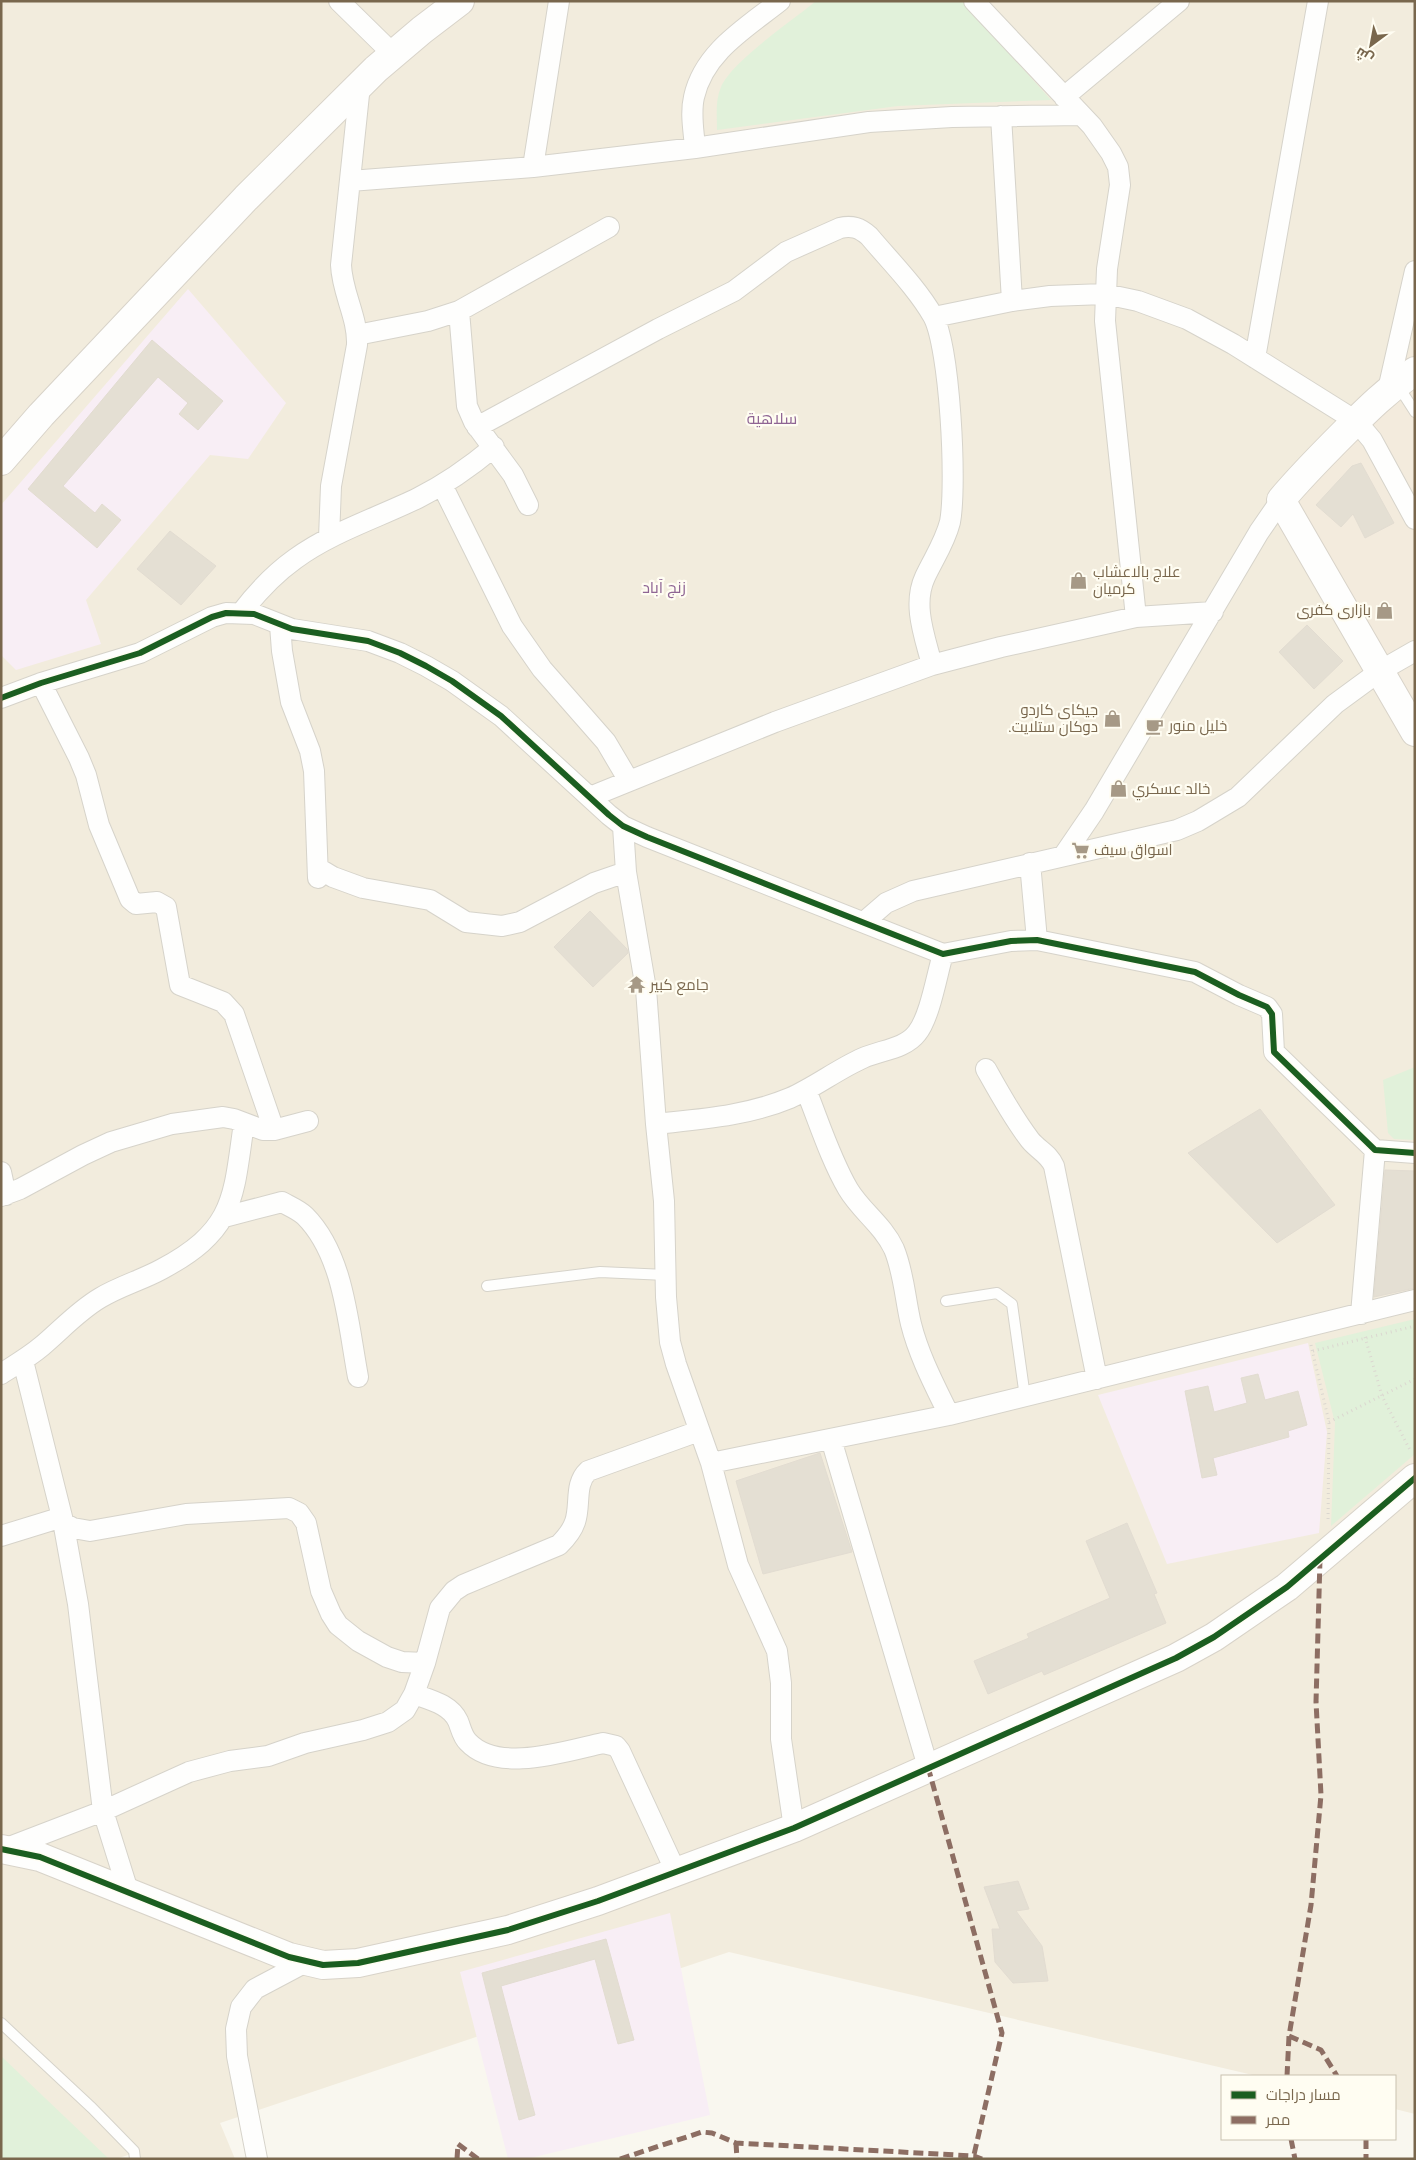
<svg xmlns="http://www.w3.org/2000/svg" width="1416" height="2160" viewBox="0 0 1416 2160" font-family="Mulish,Cairo,sans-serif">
<rect width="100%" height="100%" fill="#f9f7ef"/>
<!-- residential -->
<path fill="#f2ecdd" d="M1,1H1415V2114L1395,2109V2076H1257L729,1952L220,2123L235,2159H137L134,2153L116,2159H1Z"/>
<!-- commercial -->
<path fill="#f3ebdd" d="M1415,337V718L1295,503L1352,437L1412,348Z"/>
<!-- education -->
<path fill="#f8eef5" d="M188,289L286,403L248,459L210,455L86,600L101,644L16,670L1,655V505Z
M1308,1343L1327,1432L1319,1533L1167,1564L1098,1395Z
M670,1913L710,2115L526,2159H508L460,1972Z"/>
<!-- green -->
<path fill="#e1f1da" d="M816,1H962L1051,100L898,106L717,130C717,116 715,101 721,87C732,61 792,21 816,1Z
M1415,1067V1140L1394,1139L1388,1133L1383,1080Z
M1415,1319V1454L1331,1526L1335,1423L1315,1343Z
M1,2056L109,2159H1Z"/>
<!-- building -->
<path fill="#e4dfd3" stroke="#e2dcd1" d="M152,340L223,401L198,430L179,414L188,403L158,377L63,486L95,513L102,504L121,520L97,548L28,489Z
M1361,463L1394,523L1365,538L1353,514L1341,527L1316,505L1352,466Z
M170,531L216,566L181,605L137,569Z
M1307,625L1343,661L1314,689L1279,652Z
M590,911L627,949L628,953L593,987L554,947Z
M1260,1109L1335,1205L1277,1243L1188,1153Z
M1385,1170L1415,1171V1288L1374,1297Z
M1258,1374L1265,1400L1298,1391L1307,1425L1288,1431L1289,1437L1213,1458L1217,1475L1202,1478L1185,1391L1208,1386L1214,1412L1247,1403L1241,1378Z
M820,1453L852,1552L763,1574L736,1481Z
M1127,1523L1157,1593L1154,1594L1166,1623L1044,1675L1042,1671L988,1694L974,1661L1029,1638L1027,1634L1110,1598L1086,1541Z
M1018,1881L1029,1909L1016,1911L1042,1946L1048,1981L1013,1983L995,1962L992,1929H1000L984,1887Z
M606,1939L634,2040L618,2044L595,1959L501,1986L535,2115L519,2120L482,1973Z"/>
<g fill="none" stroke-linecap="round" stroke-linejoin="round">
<defs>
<path id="lane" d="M1397,384L1415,412
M487,1286L600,1272L666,1275
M946,1301L997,1293L1012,1304L1025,1397
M1,2023L92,2108L134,2151L135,2159"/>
<path id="street" d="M339,1L393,54
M974,1L1092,126L1111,153L1118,167L1120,185L1107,269L1105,321L1136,617
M1064,97L1179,1
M1001,116L1012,301
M695,148C694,132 690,114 694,97C704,52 746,28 780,1
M533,167L559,1
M350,181L533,167L695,148L869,122L952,117L1080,115
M459,311L467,406L474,422L513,475L528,505
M934,317L1012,301L1050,296L1105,294L1138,301L1187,319L1233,344L1356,421L1372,440L1415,519
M357,335L428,321L459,311L609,227
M1255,358L1318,1
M1388,390L1415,271
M477,427L658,329L734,291L786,252L840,228C852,225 860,228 869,236C890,261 917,288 933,316C950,347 957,485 950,522C945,542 934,558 925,577C912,605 925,637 932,665
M442,485L512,626L542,669L606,742L629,781
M329,538L331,486L357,345C358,317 342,293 341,265L360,85
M241,613C257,592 274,574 295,559C332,532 377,518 418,498C446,484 470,467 494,447
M280,625L282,651L291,702L310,751L314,771L318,878
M41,683L79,758L86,775L99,825L130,899L136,904L157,902L166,907L180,985L223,1002L234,1014L274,1130
M1,698L41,683L140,653L212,617L226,613L254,614L292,629L368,641L400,653L426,666L452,681L501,716L609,815L623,826L647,837L943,954L1011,941L1037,940L1195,972L1239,995L1267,1007L1272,1014L1274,1052L1375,1150L1415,1153
M590,797L775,722L932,665L1001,647L1136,617L1213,612
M623,826L626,872L646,989L656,1124L664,1201L666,1297L670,1342L676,1364L711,1463L738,1565L777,1651L781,1683V1739L794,1828
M1064,855L1094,811L1259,532L1281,500
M1030,863L1037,940
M318,868L333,877L363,888L430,900L466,922L502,926L520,922L594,883L626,872
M864,922L886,903L913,891L1177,830L1198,821L1238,797L1335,704L1380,671L1415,651
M986,1069C1000,1094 1013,1118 1030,1140C1038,1150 1049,1154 1054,1166L1097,1379
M806,1090C819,1122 830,1158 848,1189C861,1211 883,1225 894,1249C904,1273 905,1299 911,1324C919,1356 935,1386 949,1415
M656,1124C701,1119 747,1116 790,1098C815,1087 838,1069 863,1058C881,1050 905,1049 917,1033C930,1017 937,974 943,954
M1,1172L6,1195
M1,1196L20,1189L83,1155L111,1142L172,1124L223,1117L234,1119L263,1130H274L308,1121
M224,1217L282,1202C289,1206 299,1210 305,1216C344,1255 348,1324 358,1377
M1361,1314L1375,1150
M23,1361L63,1521L78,1604L103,1811L129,1894
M1,1374C15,1365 29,1357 42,1346C61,1330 78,1311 100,1298C120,1286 142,1280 162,1269C236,1229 233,1198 244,1123
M831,1439L928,1767
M711,1463L949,1415L1415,1300
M1,1536L56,1519L73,1528L90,1531L186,1514L289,1508L299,1513L306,1523L321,1591L331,1614L338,1625L358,1641L387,1657L402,1662L425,1663
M414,1694C430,1700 450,1704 458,1721C461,1728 462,1736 468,1742C498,1774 566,1751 603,1743L616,1746L620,1751L676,1872
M4,1849L103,1811L189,1772L230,1761L268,1756L305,1743L363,1730L388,1722L405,1710L414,1694L425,1663L440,1608L454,1591L463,1585L559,1545C566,1538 572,1531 575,1522C581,1505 574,1484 588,1471L699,1431
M257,2159L237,2056L236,2029L241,2007L255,1989L306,1962"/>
<path id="secondary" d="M1415,371C1387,390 1368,409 1345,432C1323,454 1301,476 1281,500L1415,732
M1,461L41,415L246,198L376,69L422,30L460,1
M1,1849L40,1857L289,1957L323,1965L358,1963L508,1930L598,1901L794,1828L1176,1658L1214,1637L1287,1587L1415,1478"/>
</defs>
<!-- lane casing -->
<use href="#lane" stroke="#d6d3ca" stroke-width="12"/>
<!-- street casing -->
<use href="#street" stroke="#d6d3ca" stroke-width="22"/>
<!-- secondary casing -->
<use href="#secondary" stroke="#d8d3c9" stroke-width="30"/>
<!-- path -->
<path stroke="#dbd7d0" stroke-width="3" stroke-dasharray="1 4" stroke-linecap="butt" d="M1365,1337L1382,1396L1411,1452
M1311,1345L1329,1422L1328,1522
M1313,1351L1415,1326
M1329,1422L1415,1379"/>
<!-- lane -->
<use href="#lane" stroke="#fefefd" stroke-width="10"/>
<!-- street -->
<use href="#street" stroke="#fefefd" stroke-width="20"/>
<!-- secondary -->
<use href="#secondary" stroke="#fefefd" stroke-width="28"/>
<!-- quiet -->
<path stroke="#8d6e63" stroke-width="5" stroke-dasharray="10 5" stroke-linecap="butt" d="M928,1767L1002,2033L973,2159
M1289,2036L1321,2050L1337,2076
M1287,2076L1289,2036L1311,1905L1321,1795L1316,1702L1320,1559
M1291,2139L1295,2159
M1366,2139V2159
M736,2143L737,2159
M458,2144L478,2159
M457,2159L458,2144
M620,2159L702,2132L712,2133L736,2143L974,2156L982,2159"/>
<defs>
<path id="cycleway" d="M1,698L41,683L140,653L212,617L226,613L254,614L292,629L368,641L400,653L426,666L452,681L501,716L609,815L623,826L647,837L943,954L1011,941L1037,940L1195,972L1239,995L1267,1007L1272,1014L1274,1052L1375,1150L1415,1153
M1,1849L40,1857L289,1957L323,1965L358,1963L508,1930L598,1901L794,1828L1176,1658L1214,1637L1287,1587L1415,1478"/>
</defs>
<!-- cycleway casing -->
<use href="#cycleway" stroke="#fffdf2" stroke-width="9"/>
<!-- cycleway -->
<use href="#cycleway" stroke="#1b5e20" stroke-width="6"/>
</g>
<!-- icons -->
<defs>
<symbol id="shop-bare" viewBox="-9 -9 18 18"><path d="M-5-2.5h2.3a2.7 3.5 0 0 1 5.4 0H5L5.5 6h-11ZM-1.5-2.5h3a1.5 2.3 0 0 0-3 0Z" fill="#a69986" stroke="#fffdf2" stroke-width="2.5" paint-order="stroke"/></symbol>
<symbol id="cafe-bare" viewBox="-9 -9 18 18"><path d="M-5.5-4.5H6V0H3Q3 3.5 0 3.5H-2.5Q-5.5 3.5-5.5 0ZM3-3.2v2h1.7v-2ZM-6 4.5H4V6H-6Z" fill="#a69986" stroke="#fffdf2" stroke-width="2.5" paint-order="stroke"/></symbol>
<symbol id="supermarket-bare" viewBox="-9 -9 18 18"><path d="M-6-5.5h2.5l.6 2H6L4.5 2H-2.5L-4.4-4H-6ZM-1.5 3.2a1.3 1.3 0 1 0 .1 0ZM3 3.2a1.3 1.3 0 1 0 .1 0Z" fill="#a69986" stroke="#fffdf2" stroke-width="2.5" paint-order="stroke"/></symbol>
<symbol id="temple-bare" viewBox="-9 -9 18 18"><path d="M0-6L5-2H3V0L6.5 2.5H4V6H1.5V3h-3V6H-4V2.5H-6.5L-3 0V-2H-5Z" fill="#a69986" stroke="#fffdf2" stroke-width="2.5" paint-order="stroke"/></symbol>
</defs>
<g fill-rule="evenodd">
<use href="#shop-bare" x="1066" y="568" width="25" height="25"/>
<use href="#shop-bare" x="1372" y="598" width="25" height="25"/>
<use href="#shop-bare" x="1100" y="706" width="25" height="25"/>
<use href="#cafe-bare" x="1142" y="714" width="25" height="25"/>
<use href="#shop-bare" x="1106" y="776" width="25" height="25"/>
<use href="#supermarket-bare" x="1068" y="838" width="25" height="25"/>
<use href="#temple-bare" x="624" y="972" width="25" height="25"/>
</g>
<g text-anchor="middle" stroke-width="4.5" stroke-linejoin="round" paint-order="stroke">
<!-- poi labels -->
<g font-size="15" fill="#79674d" stroke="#fffdf2" text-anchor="start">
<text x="1093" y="577">علاج بالاعشاب<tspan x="1093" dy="17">كرميان</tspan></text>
<text x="1371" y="615" text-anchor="end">بازاری کفری</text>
<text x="1098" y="715" text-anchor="end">جیکای کاردو<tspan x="1098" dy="17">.دوکان ستلایت</tspan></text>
<text x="1169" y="731">خلیل منور</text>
<text x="1132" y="794">خالد عسکري</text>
<text x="1094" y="855">اسواق سيف</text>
<text x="650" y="990">جامع كبير</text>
</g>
<!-- neighbourhood labels -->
<g font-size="16" fill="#8f6594" stroke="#fffdf2">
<text x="772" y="424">سلاهية</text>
<text x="664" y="593">زنج آباد</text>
</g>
</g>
<!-- border -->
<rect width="1416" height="2160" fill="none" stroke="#79674d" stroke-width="5"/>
<!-- legend -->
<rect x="1221" y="2075" width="175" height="65" fill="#fffdf2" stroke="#c9c1b0"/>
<rect x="1231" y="2091" width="25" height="8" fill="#1b5e20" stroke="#c9c1b0"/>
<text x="1266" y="2100" font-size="15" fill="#79674d">مسار دراجات</text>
<rect x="1231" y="2116" width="25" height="8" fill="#8d6e63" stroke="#c9c1b0"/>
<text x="1266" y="2125" font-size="15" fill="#79674d">ممر</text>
<!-- north arrow -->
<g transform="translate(1371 45) rotate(212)" stroke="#fffdf2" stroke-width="4" paint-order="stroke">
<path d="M0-4L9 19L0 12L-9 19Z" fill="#79674d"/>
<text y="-8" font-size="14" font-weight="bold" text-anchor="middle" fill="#79674d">ش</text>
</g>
</svg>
